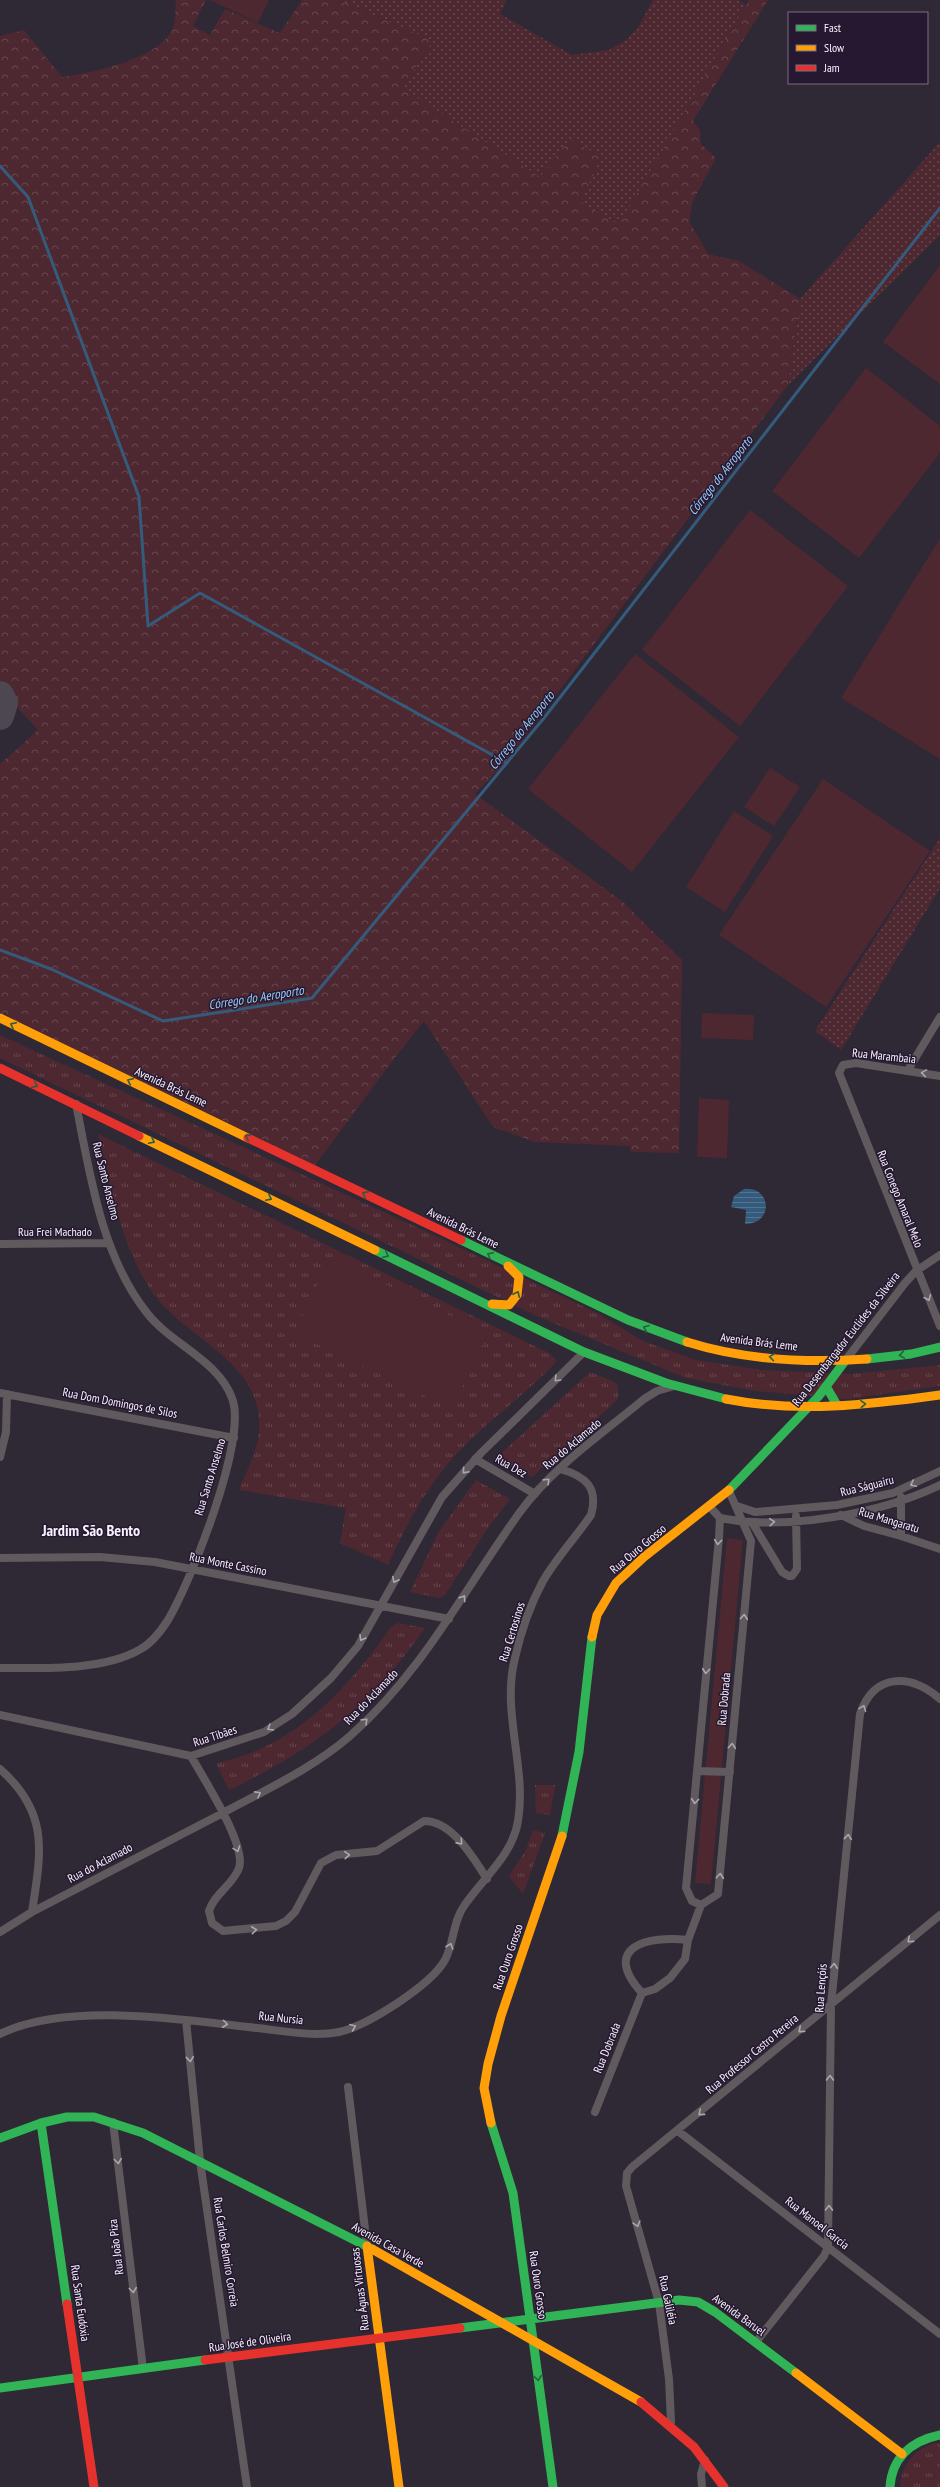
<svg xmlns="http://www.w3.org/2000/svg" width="940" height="2487" viewBox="0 0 940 2487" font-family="'PT Sans Narrow',sans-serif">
<defs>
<pattern id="grass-dots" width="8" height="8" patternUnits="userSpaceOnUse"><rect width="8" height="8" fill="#4e2831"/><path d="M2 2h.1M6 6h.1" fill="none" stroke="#684850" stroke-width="1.8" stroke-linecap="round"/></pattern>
<pattern id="forest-crowns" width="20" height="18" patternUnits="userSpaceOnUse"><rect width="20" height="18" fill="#4e2831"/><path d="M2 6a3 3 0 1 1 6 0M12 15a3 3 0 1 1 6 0" fill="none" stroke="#684850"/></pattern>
<pattern id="park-tufts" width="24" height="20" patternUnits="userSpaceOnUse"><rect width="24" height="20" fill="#4e2831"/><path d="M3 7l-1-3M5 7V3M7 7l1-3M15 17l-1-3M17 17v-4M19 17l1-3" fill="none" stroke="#684850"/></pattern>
<pattern id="water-rules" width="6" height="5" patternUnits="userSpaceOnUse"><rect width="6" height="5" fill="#355b7c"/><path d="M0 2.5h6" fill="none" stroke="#537390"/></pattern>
</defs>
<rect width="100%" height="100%" fill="#2f2835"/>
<!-- grass -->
<path fill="url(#grass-dots)" d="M340,0H505L506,1L500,14L572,55L609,50L626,40L637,29L653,0H738L746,5L620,226L580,202L601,157L570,139L540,177L402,88L433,41Z
M940,142V235L788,385L800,299Z
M940,838V888L841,1050L815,1031Z"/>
<!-- forest -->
<path fill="url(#forest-crowns)" d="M176,0H206L193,26L210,35L225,9L280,33L302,0H340L433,41L402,88L540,177L570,139L601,157L581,202L619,225L749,0H768L693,121L700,130L701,144L716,158L693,201L689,221L708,254L739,261L800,299L788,385L505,763L475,794L623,902L682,960L679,1153L631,1152L630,1146L535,1142L493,1127L424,1021C386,1067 352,1117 315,1165L0,1013V764L38,730L0,688V36L24,30L62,77C92,73 158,59 172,30C176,23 175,9 176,0Z"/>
<!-- park -->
<path fill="url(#park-tufts)" d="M0,1035L427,1232L597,1313L643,1341L696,1360L763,1370L851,1374L940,1365V1386L848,1399L756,1391L686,1378L539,1317L0,1058Z
M98,1134L549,1353L557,1361C529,1391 496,1415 467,1443C431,1478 408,1521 388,1565L340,1543L346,1508L239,1490C245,1474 255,1456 258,1439C270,1361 185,1342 150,1289C120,1243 112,1187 98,1134Z
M590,1372L613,1381L618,1386V1398L611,1406L532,1477L497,1457Z
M476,1480L510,1499L490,1525L445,1595L439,1598L410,1592L438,1533Z
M397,1623L425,1628C372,1705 313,1750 229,1790L216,1763C295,1747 346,1691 391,1627Z
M535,1785H555L550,1815L536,1813Z
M533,1830L545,1833L523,1894L509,1876L526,1850Z
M934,2443H940V2487H900C902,2464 913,2451 934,2443Z"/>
<!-- garden -->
<path fill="#4e2831" d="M210,0H269L258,23Z
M940,265V384L883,342Z
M866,368L940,426V453L859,558L772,491Z
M750,510L848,586L740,726L642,650Z
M939,540H940V759L841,698Z
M635,654L739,737L632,872L528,789Z
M770,768L800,787L774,826L744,807Z
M823,779L930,851L826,1007L719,935Z
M734,811L773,836L725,912L686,887Z
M702,1013L754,1015L753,1040L701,1038Z
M699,1098L729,1100L727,1158L697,1157Z
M330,1258L488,1334L452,1409L294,1333Z
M727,1538L743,1540L711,1884L695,1883Z"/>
<!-- water -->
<path fill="url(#water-rules)" d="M744,1189C772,1186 774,1224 745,1224L746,1210L731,1207L734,1196Z"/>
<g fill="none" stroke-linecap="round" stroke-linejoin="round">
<!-- stream -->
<path stroke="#355b7c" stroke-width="3" d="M0,166L28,197L139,497L148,626L200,593L507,763
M0,950L51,969L163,1021L312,998L544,718L940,208"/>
<!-- taxiway -->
<path stroke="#4c4750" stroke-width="28" d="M0,695L4,703L0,716"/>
<!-- street -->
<path stroke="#605a5f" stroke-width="8" d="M908,1070L940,1017
M940,1076L856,1063L843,1065L839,1073L940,1326
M0,1244L109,1243
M845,1361L905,1283L916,1271L940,1255
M0,1393L234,1438
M0,1457L6,1432L7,1394
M475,1459L535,1494
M901,1497V1536
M737,1506L755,1512L837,1505L893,1493L940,1471
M710,1507L720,1518L719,1538L686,1888L692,1901L701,1905L718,1894L751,1541L729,1491
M841,1515L864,1526L901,1536L940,1549
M720,1518C786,1531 879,1514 940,1485
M753,1524L782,1572L789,1576H792L797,1569L796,1516
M0,1558L100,1557L155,1562L449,1619
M0,1668C42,1668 102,1671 139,1650C151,1644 161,1631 168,1620C191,1581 248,1439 232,1398C218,1360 171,1344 147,1313C101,1255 90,1174 76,1104
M0,1715L191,1756L264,1732L292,1714L331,1678L358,1646L442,1497L481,1453L584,1352
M191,1756C203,1778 247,1845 239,1868C233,1885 214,1894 209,1911L212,1923L223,1931L276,1926L286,1921L295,1912L321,1863L336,1855L377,1851L424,1821C452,1821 473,1857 487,1879
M0,1769C50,1813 41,1853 32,1912
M697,1771L730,1772
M0,1932L32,1912C95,1879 158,1846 221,1814C265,1790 312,1769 350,1736C422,1673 465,1588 520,1512C553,1467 602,1434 644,1399L657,1391L674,1386
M642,1993L655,1989L670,1978L685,1959L688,1940L701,1905
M642,1993C600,1947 648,1935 688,1940
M186,2020L200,2161L247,2487
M0,2034C67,2001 184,2020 257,2028C284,2031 313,2037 339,2032C367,2026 431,1985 445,1960C454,1943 453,1921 464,1906C482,1879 513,1855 518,1821C527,1767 501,1712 515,1658C521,1631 530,1605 543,1581C557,1557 576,1537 591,1515C599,1487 585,1476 560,1469
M348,2087L367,2246
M595,2112L642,1993
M113,2122L143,2369
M678,2131L940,2334
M756,2342L824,2256L828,2247L831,2005L860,1714C874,1673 910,1673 940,1699
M671,2422L669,2379L659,2303L626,2186L627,2173L632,2167L940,1915
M702,2487L701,2474L705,2460"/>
<!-- fast -->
<path stroke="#30b455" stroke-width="9" d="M461,1240L628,1320L687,1342
M375,1250L584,1352L666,1383L726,1399
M867,1359L911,1354L940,1347
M827,1388L837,1405
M729,1490L818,1397L845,1361
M562,1836L579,1752L592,1637
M41,2123L67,2304
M491,2123L513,2193L553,2487
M0,2138L41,2123L67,2117H94L143,2133L372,2249
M460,2328L679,2300L698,2302L715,2312L796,2373
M0,2388L205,2360
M890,2487C892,2457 912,2441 940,2435"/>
<!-- slow -->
<path stroke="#ff9f0a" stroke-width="9" d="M0,1018L248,1138
M139,1136L375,1250
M492,1304L509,1305L517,1295L519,1277L508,1266
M687,1342C744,1360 808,1363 867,1359
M726,1399C797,1413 869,1405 940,1395
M592,1637L597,1615L616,1583L644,1557L729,1490
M491,2123L484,2088L488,2064L501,2016L562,1836
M367,2246L399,2487
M372,2249L641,2402
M796,2373L902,2454"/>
<!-- jam -->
<path stroke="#e5322d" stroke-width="9" d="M0,1068L139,1136
M248,1138L461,1240
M67,2304L94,2487
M205,2360L460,2328
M641,2402L694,2447L724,2487"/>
</g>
<!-- one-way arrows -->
<defs><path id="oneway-chevron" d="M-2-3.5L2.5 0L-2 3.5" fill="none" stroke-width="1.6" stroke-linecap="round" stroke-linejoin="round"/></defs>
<g stroke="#2a5e41">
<use href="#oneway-chevron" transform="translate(13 1025) rotate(-154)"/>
<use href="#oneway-chevron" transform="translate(130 1081) rotate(-155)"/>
<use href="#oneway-chevron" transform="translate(35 1085) rotate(26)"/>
<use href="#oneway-chevron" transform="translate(248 1137) rotate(-154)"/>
<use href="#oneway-chevron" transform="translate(152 1141) rotate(26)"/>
<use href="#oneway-chevron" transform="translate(365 1194) rotate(-154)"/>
<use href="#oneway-chevron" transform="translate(269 1198) rotate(26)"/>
<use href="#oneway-chevron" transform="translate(386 1255) rotate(26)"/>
<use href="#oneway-chevron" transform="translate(490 1255) rotate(-153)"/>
<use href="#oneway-chevron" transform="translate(517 1294) rotate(-65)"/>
<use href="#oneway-chevron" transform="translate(646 1328) rotate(-158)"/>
<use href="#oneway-chevron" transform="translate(902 1355) rotate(171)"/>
<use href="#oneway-chevron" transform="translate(772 1357) rotate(-172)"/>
<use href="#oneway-chevron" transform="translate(863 1404) rotate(-4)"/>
<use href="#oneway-chevron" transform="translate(538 2378) rotate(82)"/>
</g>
<g stroke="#aca6ae">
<use href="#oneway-chevron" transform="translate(924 1073) rotate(-171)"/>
<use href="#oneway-chevron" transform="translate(928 1298) rotate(67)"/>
<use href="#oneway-chevron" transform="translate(557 1379) rotate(135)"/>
<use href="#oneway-chevron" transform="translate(465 1471) rotate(131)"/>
<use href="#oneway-chevron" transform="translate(547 1481) rotate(-44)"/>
<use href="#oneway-chevron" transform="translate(913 1484) rotate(155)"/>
<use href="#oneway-chevron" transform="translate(772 1522) rotate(-5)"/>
<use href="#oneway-chevron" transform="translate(718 1542) rotate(95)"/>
<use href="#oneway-chevron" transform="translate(395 1580) rotate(117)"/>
<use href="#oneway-chevron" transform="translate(463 1598) rotate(-56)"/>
<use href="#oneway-chevron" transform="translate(744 1617) rotate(-85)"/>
<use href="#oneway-chevron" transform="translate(362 1638) rotate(121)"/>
<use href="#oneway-chevron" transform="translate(706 1671) rotate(95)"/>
<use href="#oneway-chevron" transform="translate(863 1708) rotate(-69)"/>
<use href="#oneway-chevron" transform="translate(365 1721) rotate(-44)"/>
<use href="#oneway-chevron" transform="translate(270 1728) rotate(149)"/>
<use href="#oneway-chevron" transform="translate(732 1746) rotate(-85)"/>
<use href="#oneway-chevron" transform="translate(258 1794) rotate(-28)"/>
<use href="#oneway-chevron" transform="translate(695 1801) rotate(95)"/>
<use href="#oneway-chevron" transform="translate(848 1837) rotate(-84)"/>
<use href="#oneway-chevron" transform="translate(460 1842) rotate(48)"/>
<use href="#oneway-chevron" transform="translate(237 1849) rotate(70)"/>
<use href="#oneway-chevron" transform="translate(347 1855) rotate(-4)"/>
<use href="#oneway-chevron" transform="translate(720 1876) rotate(-85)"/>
<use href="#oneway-chevron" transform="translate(254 1930) rotate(-6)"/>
<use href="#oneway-chevron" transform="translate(910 1940) rotate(140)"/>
<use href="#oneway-chevron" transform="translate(450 1946) rotate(-71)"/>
<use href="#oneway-chevron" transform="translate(834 1966) rotate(-85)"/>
<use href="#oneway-chevron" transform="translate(225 2024) rotate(6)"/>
<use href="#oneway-chevron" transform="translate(353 2027) rotate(-22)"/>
<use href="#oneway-chevron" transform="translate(801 2030) rotate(140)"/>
<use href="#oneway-chevron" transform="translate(190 2059) rotate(84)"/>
<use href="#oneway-chevron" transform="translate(830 2078) rotate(-89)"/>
<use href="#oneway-chevron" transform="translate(701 2113) rotate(140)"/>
<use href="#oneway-chevron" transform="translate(118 2161) rotate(83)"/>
<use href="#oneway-chevron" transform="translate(829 2208) rotate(-89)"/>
<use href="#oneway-chevron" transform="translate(637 2224) rotate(74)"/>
<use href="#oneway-chevron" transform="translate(133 2290) rotate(83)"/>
</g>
<g text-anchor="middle" stroke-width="3" stroke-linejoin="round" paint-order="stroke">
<!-- street labels -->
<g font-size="12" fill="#f7f2fd" stroke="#251830">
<text transform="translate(884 1056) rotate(6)" y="4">Rua Marambaia</text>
<text transform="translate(171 1087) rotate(25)" y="4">Avenida Brás Leme</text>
<text transform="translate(106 1181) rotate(76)" y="4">Rua Santo Anselmo</text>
<text transform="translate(900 1199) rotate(68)" y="4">Rua Conego Amaral Melo</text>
<text transform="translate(463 1228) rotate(26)" y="4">Avenida Brás Leme</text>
<text x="55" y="1236">Rua Frei Machado</text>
<text transform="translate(846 1339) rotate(-52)" y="4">Rua Desembargador Euclides da Silveira</text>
<text transform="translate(759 1342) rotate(7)" y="4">Avenida Brás Leme</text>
<text transform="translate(120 1403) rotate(11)" y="4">Rua Dom Domingos de Silos</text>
<text transform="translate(572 1444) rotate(-40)" y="4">Rua do Aclamado</text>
<text transform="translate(511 1466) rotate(30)" y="4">Rua Dez</text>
<text transform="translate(210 1477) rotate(-73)" y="4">Rua Santo Anselmo</text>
<text transform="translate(867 1486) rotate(-14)" y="4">Rua Ságuairu</text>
<text transform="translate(889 1520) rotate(17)" y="4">Rua Mangaratu</text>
<text transform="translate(638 1549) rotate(-40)" y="4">Rua Ouro Grosso</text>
<text transform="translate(228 1564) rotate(11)" y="4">Rua Monte Cassino</text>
<text transform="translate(512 1632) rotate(-73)" y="4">Rua Certosinos</text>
<text transform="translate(371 1697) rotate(-46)" y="4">Rua do Aclamado</text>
<text transform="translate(724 1699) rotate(-85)" y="4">Rua Dobrada</text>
<text transform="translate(215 1736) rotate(-18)" y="4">Rua Tibães</text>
<text transform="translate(100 1863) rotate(-28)" y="4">Rua do Aclamado</text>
<text transform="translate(508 1957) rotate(-71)" y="4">Rua Ouro Grosso</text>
<text transform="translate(821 1988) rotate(-86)" y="4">Rua Lençóis</text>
<text transform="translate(281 2018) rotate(6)" y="4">Rua Nursia</text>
<text transform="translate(607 2048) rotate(-68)" y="4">Rua Dobrada</text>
<text transform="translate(752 2054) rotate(-40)" y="4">Rua Professor Castro Pereira</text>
<text transform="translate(817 2223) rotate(38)" y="4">Rua Manoel Garcia</text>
<text transform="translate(388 2245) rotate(29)" y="4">Avenida Casa Verde</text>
<text transform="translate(116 2247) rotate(-97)" y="4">Rua João Piza</text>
<text transform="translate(226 2252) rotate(81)" y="4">Rua Carlos Belmiro Correia</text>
<text transform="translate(538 2285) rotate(82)" y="4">Rua Ouro Grosso</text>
<text transform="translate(360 2289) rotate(-97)" y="4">Rua Águas Virtuosas</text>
<text transform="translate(668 2300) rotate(78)" y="4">Rua Galiléia</text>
<text transform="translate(80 2303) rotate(82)" y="4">Rua Santa Eudóxia</text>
<text transform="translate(739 2315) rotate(36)" y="4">Avenida Baruel</text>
<text transform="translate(250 2342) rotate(-8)" y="4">Rua José de Oliveira</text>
</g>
<!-- water labels -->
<g font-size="13" font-style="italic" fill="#98cbf8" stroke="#251830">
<text transform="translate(720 475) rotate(-52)" y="5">Córrego do Aeroporto</text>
<text transform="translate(521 730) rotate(-51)" y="5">Córrego do Aeroporto</text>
<text transform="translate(256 997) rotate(-9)" y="5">Córrego do Aeroporto</text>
</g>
<!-- district labels -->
<g font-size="16" font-weight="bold" fill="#f7f2fd" stroke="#251830">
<text x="91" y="1536">Jardim São Bento</text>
</g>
</g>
<!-- legend -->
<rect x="788" y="12" width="140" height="72" fill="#251830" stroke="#796f82"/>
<rect x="796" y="25" width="20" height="6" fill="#30b455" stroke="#796f82"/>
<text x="824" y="32" font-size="12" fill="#f7f2fd">Fast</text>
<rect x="796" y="45" width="20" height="6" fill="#ff9f0a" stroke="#796f82"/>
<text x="824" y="52" font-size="12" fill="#f7f2fd">Slow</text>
<rect x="796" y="65" width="20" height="6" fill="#e5322d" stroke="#796f82"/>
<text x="824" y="72" font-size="12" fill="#f7f2fd">Jam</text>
</svg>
